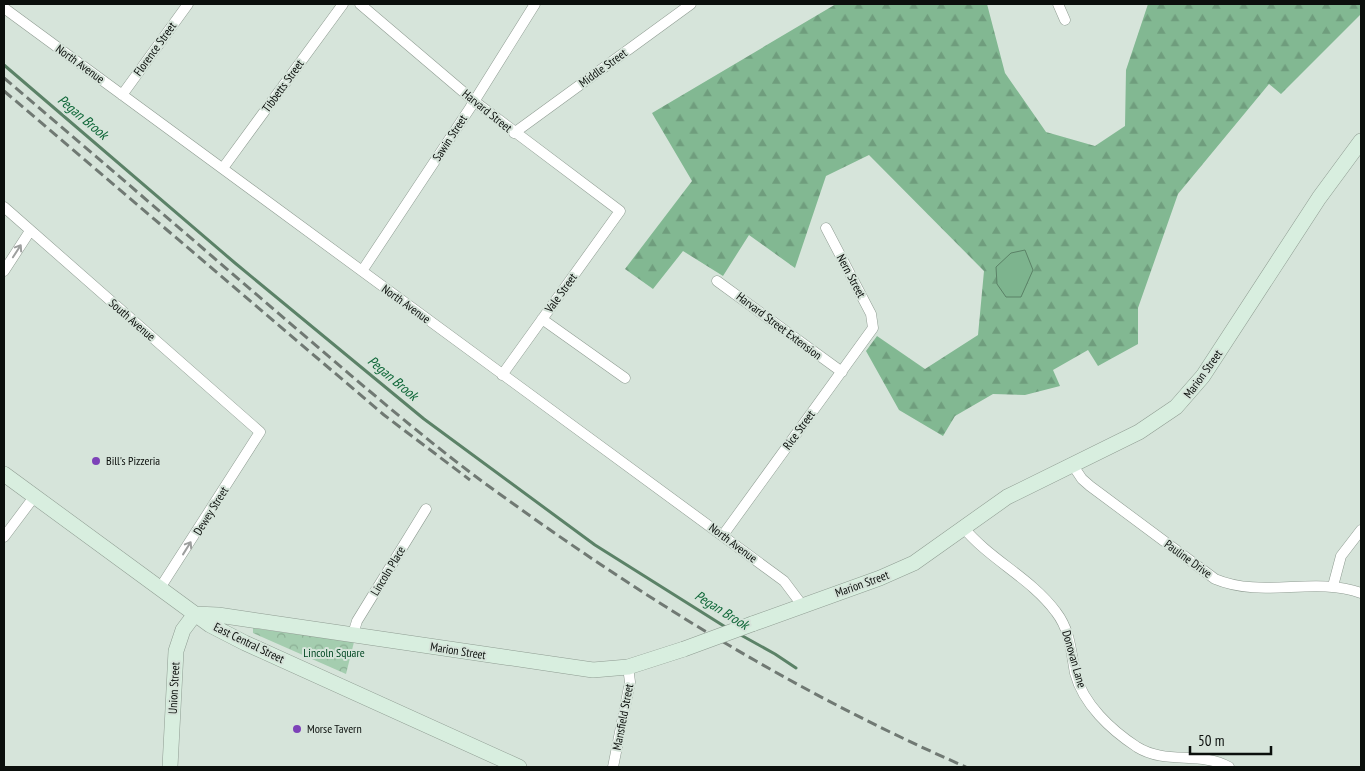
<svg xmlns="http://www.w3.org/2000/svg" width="1365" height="771" viewBox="0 0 1365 771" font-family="'PT Sans Narrow',sans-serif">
<defs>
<pattern id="forest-firs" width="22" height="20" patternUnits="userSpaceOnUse" patternTransform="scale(1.25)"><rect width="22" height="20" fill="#82b892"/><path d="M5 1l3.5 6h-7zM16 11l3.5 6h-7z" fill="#6f9d7d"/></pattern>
<pattern id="park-crowns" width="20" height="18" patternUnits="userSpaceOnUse" patternTransform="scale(1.25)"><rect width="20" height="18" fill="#a4cdaf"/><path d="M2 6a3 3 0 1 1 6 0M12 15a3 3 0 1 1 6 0" fill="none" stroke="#8caf95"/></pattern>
</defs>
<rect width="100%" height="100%" fill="#d6e4da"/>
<!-- forest -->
<path fill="url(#forest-firs)" d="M836,4H987L1005,73L1046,132L1095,146L1125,126L1126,70L1148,4H1361V14L1281,94L1269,84L1178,194L1138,308V344L1098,366L1088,350L1053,370L1060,386L1025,395L993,394L955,416L943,436L899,410L866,351L877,336L925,369L978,335L984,271L869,155L826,176L795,268L749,235L723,276L683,251L653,289L625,269L692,181L652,113Z"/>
<!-- park -->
<path fill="url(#park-crowns)" d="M253,628L354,642L346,674L253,633Z"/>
<!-- water -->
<path fill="#7db48e" stroke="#5b8267" d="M1025,250L1033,270L1021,297H1006L997,284L996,267L1011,253Z"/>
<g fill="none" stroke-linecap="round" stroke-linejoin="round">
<!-- stream -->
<path stroke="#5b8267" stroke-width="3" d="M4,65L235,263L424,419L595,545L727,628
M739,634L775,654L796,668"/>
<defs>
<path id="street" d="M360,4L474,101L620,211L502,375
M1058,4L1065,20
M4,8L784,581L802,605
M122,95L188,4
M514,133L691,4
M223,168L343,4
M4,207L260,432L160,588
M4,271L30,231
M362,271L470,108L535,4
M717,281L842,372
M542,319L625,378
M1072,464L1082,479L1090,486L1215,579C1263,599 1313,576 1361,593
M963,527C990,560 1031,578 1056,612C1070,630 1071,651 1075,673C1083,704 1111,730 1137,747C1166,765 1200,751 1229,767
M723,535L873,328L871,314L826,228
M4,537L34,497
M1333,586L1341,556L1361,530
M353,634L357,621L426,509
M613,767L630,682L628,667"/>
<path id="secondary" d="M4,474L210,625L245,643L519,767
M195,614L218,615L593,670L628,667L684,649
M752,624L880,578L914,563L1007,497L1139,432L1176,407L1203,376L1319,198L1361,141
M170,767L176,651L183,630L195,614"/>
</defs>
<!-- street casing -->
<use href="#street" stroke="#8f9c92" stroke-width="11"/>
<!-- secondary casing -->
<use href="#secondary" stroke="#8f9c92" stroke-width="16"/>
<!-- street -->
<use href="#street" stroke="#fff" stroke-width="10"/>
<!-- secondary -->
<use href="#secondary" stroke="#d8eedf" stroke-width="15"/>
<!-- rail -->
<path stroke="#707973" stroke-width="3" stroke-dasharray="10 5" stroke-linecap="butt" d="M4,78C98,158 192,239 285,319C358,381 430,445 508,500C652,604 803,696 966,767
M4,91L384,415L470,480"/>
<defs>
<path id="secondary-bridge" d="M684,649L752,624"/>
</defs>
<!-- secondary-bridge casing -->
<use href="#secondary-bridge" stroke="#8f9c92" stroke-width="16" stroke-linecap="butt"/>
<!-- secondary-bridge -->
<use href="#secondary-bridge" stroke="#d8eedf" stroke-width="15"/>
</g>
<!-- one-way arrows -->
<defs><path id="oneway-shaft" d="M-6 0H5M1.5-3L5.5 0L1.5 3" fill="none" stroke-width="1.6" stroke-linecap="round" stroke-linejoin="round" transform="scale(1.25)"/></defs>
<g stroke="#9d9f9e">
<use href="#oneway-shaft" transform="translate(17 251) rotate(-57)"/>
<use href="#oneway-shaft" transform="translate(187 548) rotate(-58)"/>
</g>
<!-- markers -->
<g fill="#7d42b8" stroke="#d6e4da" stroke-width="2">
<circle cx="96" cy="461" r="5"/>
<circle cx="297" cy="729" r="5"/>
</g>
<g text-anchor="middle" stroke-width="4" stroke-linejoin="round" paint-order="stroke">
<!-- street labels -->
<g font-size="12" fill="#0b0f0c" stroke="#d6e4da">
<text transform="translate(155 49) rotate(-54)" y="4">Florence Street</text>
<text transform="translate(80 64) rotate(36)" y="4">North Avenue</text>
<text transform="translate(603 68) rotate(-36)" y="4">Middle Street</text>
<text transform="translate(283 86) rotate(-54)" y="4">Tibbetts Street</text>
<text transform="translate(487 111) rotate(39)" y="4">Harvard Street</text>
<text transform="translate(450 138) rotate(-57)" y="4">Sawin Street</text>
<text transform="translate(851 276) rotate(62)" y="4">Nern Street</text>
<text transform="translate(561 293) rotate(-54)" y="4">Vale Street</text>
<text transform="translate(406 304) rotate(36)" y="4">North Avenue</text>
<text transform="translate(132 320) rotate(41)" y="4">South Avenue</text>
<text transform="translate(779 326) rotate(37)" y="4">Harvard Street Extension</text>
<text transform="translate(1203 374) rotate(-54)" y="4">Marion Street</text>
<text transform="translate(799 430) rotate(-54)" y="4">Rice Street</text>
<text transform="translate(211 511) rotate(-58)" y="4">Dewey Street</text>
<text transform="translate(733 543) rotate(37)" y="4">North Avenue</text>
<text transform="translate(1188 559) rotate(36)" y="4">Pauline Drive</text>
<text transform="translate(388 571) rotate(-59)" y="4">Lincoln Place</text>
<text transform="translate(862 584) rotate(-20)" y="4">Marion Street</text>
<text transform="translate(249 643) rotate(26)" y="4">East Central Street</text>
<text transform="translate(458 651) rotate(9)" y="4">Marion Street</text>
<text transform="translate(1074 659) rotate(74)" y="4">Donovan Lane</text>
<text transform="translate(174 688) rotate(-87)" y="4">Union Street</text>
<text transform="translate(623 717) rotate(-79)" y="4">Mansfield Street</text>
</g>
<!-- poi labels -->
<g font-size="12" fill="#0b0f0c" stroke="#d6e4da" text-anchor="start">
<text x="106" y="465">Bill's Pizzeria</text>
<text x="307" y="733">Morse Tavern</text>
</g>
<!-- park labels -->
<g font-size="12" fill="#024723" stroke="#d6e4da">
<text x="334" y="657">Lincoln Square</text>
</g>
<!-- water labels -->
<g font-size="14" font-style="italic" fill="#106839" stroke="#d6e4da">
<text transform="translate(83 117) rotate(40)" y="5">Pegan Brook</text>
<text transform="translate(393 378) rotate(40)" y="5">Pegan Brook</text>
<text transform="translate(722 610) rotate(32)" y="5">Pegan Brook</text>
</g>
</g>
<!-- border -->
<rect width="1365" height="771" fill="none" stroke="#0b0f0c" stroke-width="10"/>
<!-- scale -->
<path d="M1190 746v8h81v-8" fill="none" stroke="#0b0f0c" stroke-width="2.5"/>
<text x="1198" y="746" font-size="15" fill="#0b0f0c" stroke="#d6e4da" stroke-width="4" paint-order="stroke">50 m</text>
</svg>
